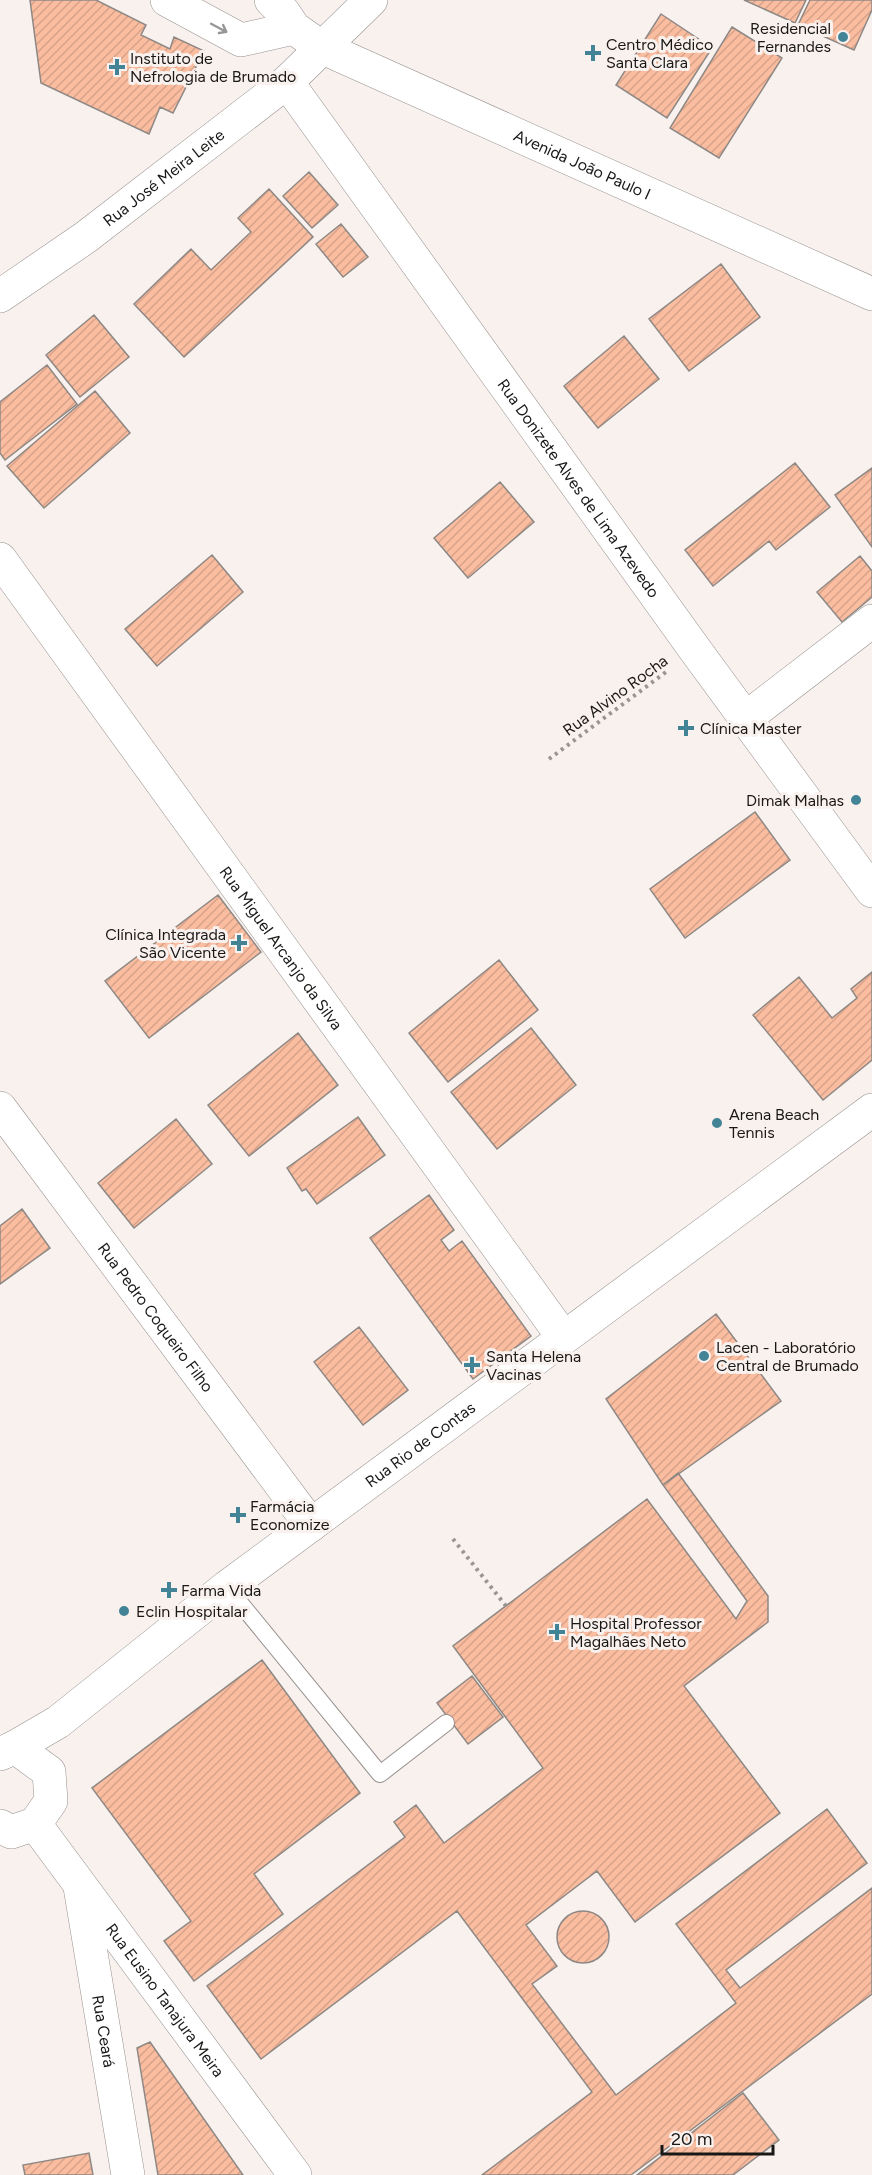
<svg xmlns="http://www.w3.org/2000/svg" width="872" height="2175" viewBox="0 0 872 2175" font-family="Figtree,sans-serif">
<defs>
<pattern id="building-hatch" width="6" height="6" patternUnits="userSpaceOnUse" patternTransform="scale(1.5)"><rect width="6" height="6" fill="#fbbda0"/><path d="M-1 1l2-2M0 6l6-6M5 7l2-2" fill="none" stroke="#d7a289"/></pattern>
</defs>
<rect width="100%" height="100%" fill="#f8f1ee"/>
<!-- building -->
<path fill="url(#building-hatch)" stroke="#8e8885" stroke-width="1.5" d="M30,0H96L146,25L141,35L170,49L174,37L204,51L173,113L160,107L149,134L41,83Z
M744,0H806L795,23Z
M810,0H872V10L854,50L798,25Z
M661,14L712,48L667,118L616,85Z
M732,27L782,58L719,158L670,128Z
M309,172L338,205L312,228L283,196Z
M269,189L313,237L184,357L134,304L191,249L211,270L251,232L238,218Z
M341,224L368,257L343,277L316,244Z
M721,264L760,317L689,371L649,319Z
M94,315L129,357L80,397L46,355Z
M624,336L659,379L598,428L564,386Z
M47,365L77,404L5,460L0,453V402Z
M95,391L130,433L44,508L7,466Z
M795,463L830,507L776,550L769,541L713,586L685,550Z
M872,468V547L835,495Z
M500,482L534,522L468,578L434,538Z
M212,555L243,592L157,666L125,629Z
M860,556L872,571V597L842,622L817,592Z
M755,812L790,860L685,938L650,889Z
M218,895L261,952L149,1038L105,981Z
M499,960L538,1010L448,1082L409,1033Z
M872,972V1060L823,1100L753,1015L799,977L832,1018L857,998L851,989Z
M531,1028L576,1085L497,1149L451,1092Z
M298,1033L338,1085L249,1156L208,1105Z
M358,1117L385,1155L317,1204L306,1189L302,1191L287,1168Z
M176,1119L212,1164L134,1228L98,1183Z
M429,1195L454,1230L441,1240L449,1251L462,1241L531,1336L473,1379L370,1238Z
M22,1209L50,1248L0,1284V1226Z
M716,1314L781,1401L663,1485L606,1399Z
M359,1327L408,1390L363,1425L314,1362Z
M678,1473L768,1596V1622L684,1686L780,1813L635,1922L597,1871L526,1925L557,1966L532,1984L616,2095L736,2003L676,1924L827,1809L867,1863L726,1970L740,1988L872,1888V1994L631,2175H482L592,2092L457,1911L261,2059L207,1986L405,1837L394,1822L416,1805L444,1843L543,1768L453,1646L647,1499L736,1619L747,1601L663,1485Z
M262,1660L360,1793L254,1874L283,1914L194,1981L164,1941L191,1921L92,1788Z
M472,1676L503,1717L468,1744L437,1703Z
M557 1937a26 26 0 1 1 52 0a26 26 0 1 1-52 0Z
M150,2042L243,2175H158L137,2048Z
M743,2093L779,2140L733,2175H637Z
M89,2153L93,2175H25L23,2165Z"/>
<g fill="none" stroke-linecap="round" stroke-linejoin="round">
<defs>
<path id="lane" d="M227,1587L380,1774L446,1723"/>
<g id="street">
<path id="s1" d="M287,82L696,651L872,891"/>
<path id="s2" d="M0,296L86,237L287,82L371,0"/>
<path id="s3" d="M0,559L563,1337"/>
<path d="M746,718L872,621"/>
<path id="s4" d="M0,1108L311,1525"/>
<path id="s5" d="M80,1887L128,2175"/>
</g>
<g id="secondary">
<path d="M167,0L241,40L294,28"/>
<path id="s6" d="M271,0L284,13L294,28L321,47L872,294"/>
<path id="s7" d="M15,1747L58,1722L227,1587L872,1110"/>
<path d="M0,1754L15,1747L49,1772L51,1801L35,1824L11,1832L0,1826"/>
<path id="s8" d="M35,1824L295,2175"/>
</g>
</defs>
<!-- lane casing -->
<use href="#lane" stroke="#97918e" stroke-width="18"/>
<!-- street casing -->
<use href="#street" stroke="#97918e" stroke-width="34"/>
<!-- secondary casing -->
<use href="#secondary" stroke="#97918e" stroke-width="34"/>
<!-- path -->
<path stroke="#9a9592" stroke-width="4" stroke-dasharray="3 4.5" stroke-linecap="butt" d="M549,759L666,672
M453,1539L506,1606"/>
<!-- lane -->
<use href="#lane" stroke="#fff" stroke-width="16"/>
<!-- street -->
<use href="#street" stroke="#fff" stroke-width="33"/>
<!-- secondary -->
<use href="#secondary" stroke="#fff" stroke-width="33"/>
</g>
<!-- one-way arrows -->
<defs><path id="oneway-shaft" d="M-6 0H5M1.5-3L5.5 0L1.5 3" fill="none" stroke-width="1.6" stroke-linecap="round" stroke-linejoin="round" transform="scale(1.5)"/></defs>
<use stroke="#989797" href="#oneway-shaft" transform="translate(219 28) rotate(28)"/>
<!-- markers -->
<g fill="#428396" stroke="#f8f1ee" stroke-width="2">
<circle cx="843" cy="37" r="6"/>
<path d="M590 44h6v6h6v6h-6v6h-6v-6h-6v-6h6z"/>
<path d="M114 58h6v6h6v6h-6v6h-6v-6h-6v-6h6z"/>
<path d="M683 719h6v6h6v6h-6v6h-6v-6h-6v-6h6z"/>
<circle cx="856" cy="800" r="6"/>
<path d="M236 934h6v6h6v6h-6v6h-6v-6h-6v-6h6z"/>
<circle cx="717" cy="1123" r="6"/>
<circle cx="704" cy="1356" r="6"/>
<path d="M469 1356h6v6h6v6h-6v6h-6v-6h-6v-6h6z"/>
<path d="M235 1506h6v6h6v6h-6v6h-6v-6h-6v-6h6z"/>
<path d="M166 1581h6v6h6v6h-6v6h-6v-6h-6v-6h6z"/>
<circle cx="124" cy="1611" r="6"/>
<path d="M554 1623h6v6h6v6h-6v6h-6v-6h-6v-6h6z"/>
</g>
<g text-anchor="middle" stroke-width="6" stroke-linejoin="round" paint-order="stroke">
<!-- poi labels -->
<g font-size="16" fill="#1a1817" stroke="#f8f1ee" text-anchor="start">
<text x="831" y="34" text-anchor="end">Residencial<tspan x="831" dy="18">Fernandes</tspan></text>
<text x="606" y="50">Centro Médico<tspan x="606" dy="18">Santa Clara</tspan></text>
<text x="130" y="64">Instituto de<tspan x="130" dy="18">Nefrologia de Brumado</tspan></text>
<text x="700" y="734">Clínica Master</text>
<text x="844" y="806" text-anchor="end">Dimak Malhas</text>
<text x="226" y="940" text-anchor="end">Clínica Integrada<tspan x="226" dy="18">São Vicente</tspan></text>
<text x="729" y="1120">Arena Beach<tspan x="729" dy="18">Tennis</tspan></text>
<text x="716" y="1353">Lacen - Laboratório<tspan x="716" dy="18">Central de Brumado</tspan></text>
<text x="486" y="1362">Santa Helena<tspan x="486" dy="18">Vacinas</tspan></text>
<text x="250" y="1512">Farmácia<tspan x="250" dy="18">Economize</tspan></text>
<text x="181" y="1596">Farma Vida</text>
<text x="136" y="1617">Eclin Hospitalar</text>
<text x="570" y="1629">Hospital Professor<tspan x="570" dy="18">Magalhães Neto</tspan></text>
</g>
<!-- street labels -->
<g font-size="16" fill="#1a1817" stroke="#f8f1ee">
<text dy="6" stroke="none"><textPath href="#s6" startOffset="356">Avenida João Paulo I</textPath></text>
<text dy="6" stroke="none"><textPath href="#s2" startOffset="202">Rua José Meira Leite</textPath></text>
<text dy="6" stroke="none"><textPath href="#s1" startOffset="500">Rua Donizete Alves de Lima Azevedo</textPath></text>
<text transform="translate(615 695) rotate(-36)" y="6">Rua Alvino Rocha</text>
<text dy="6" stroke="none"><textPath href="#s3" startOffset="480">Rua Miguel Arcanjo da Silva</textPath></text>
<text dy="6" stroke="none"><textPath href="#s4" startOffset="261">Rua Pedro Coqueiro Filho</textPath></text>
<text dy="6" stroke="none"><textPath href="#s7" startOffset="506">Rua Rio de Contas</textPath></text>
<text dy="6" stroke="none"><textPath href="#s8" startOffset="219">Rua Eusino Tanajura Meira</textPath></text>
<text dy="6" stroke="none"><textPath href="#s5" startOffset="146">Rua Ceará</textPath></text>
</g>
</g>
<!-- scale -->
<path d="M662 2145v9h111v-9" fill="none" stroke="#1a1817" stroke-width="3"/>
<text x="671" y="2145" font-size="18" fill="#1a1817" stroke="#f8f1ee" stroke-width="4.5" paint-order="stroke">20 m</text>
</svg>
